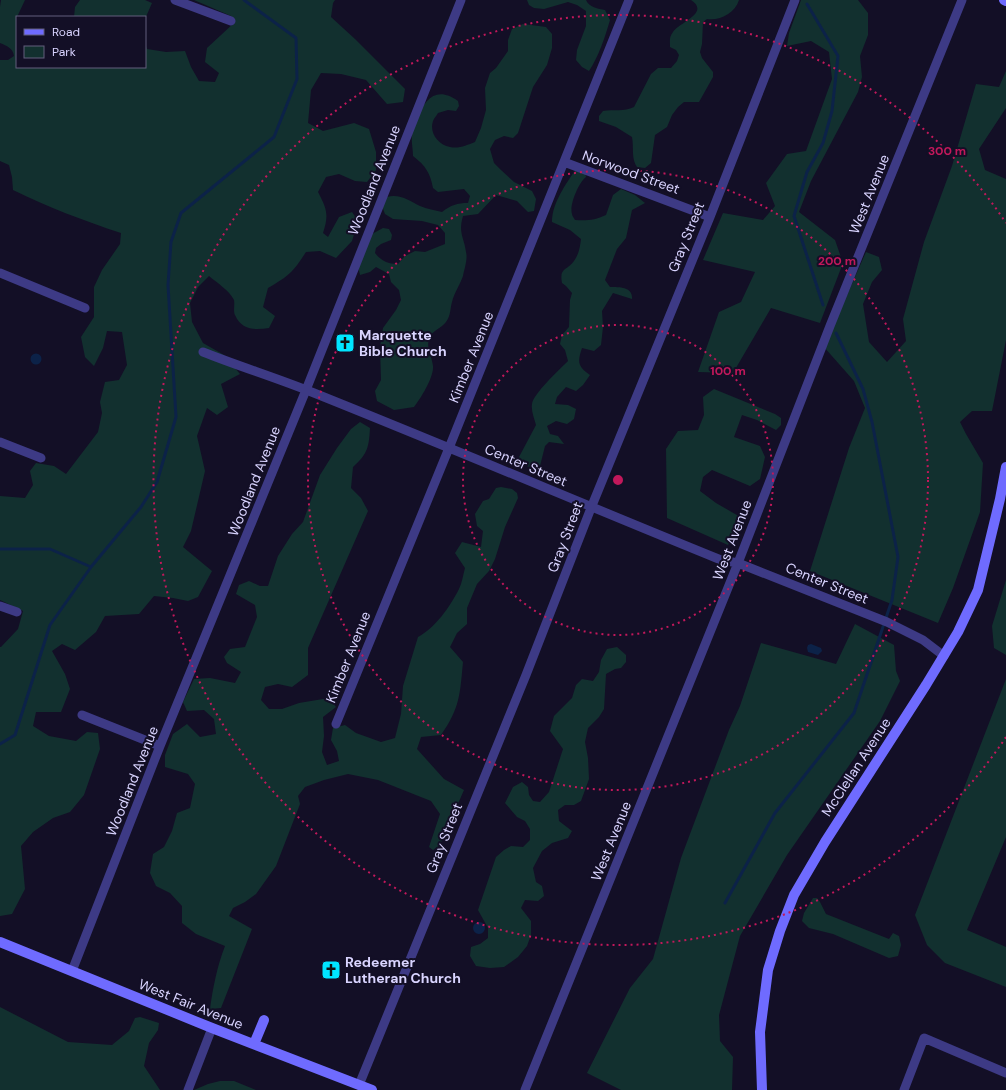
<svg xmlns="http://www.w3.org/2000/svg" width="1006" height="1090" viewBox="0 0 1006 1090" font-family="'DM Sans',sans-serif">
<rect width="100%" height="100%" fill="#130f26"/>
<!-- green -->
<path fill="#12302f" d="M1,0H25L17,17V67H145V43L147,49L166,52L185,51L191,67L199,81L215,82L219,73L205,62L207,48L235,22L231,16L194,0H335L333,3L331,17L355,39L405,89L403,102L387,104L366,80L341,74L321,73L311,90L308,123L323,131L354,123L369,129L376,152V170L367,182L355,181L339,174L326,177L318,192C327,209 329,215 323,233L328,237L339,217L352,212L358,221L352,241L336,258L320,251L306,252C293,272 289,276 268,288L263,307L275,316L269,328C256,330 242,331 235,315C233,311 235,304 234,300C230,291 216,282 209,276L198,287L190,303L192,322L203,343L224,355L240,374L221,384L228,407L217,415L207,408L197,436L205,471L191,531L183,547L212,571L198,597L188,601L173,598L154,596L139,614L105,616L96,632L75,650L62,644L52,651L65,674L70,689L61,712H36L33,726L49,736L76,741L87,732L98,733L100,749L84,795L70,812L53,818L33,832L21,846L25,889L12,914L0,916V647H1L18,629L23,611L0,600V496L25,498L33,485L30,471L36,463L54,466L66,474L98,432L102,413L100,402L105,382L119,380L127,365L122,332L107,331L103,348L94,366L85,357L81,337L94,317V287L102,270L120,244L121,233C84,221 48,207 13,190L12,177L9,165L0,161V60H8L14,56C13,48 7,46 0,43V7Z
M80,0H145L152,3L145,19V17H74L75,7Z
M527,0H586C589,7 598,9 605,10L610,20C605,37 599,56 589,71L582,67L576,60L577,50L586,26V11L577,5L568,2L544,9L534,8L529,5Z
M691,0H739C735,13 720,21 707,19L703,22L702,44L700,52L702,58L713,72V77L699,102H684L678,107L672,115L667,127L655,135L651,163L645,168L637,167C631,159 634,147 632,137L616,127L599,121V116L603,111C614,109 624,112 634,107L651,74L658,68H671L677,61L679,55L676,50L670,47C670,41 669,37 673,32C678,23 711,13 691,0Z
M801,0H858L868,13V35L860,56L862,77L858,92L811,181L799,212L835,240L843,263L820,323L771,308L733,373L698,372L719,312L741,302L755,272L703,260L723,213L763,220L775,206L766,183L787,154L806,151L832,79L829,52L811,41L787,46L789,33Z
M523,24L546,27L552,34V48L547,65L533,87L518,133L513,138L504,136L495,140L490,149L494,163L501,170L514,182L532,191L536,199L534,211L528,212L517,201L496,195L478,214L463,216C458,233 464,237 466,252C468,259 464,270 463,276C460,285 454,293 452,302C450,309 451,315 446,322C441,329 432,330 429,339C426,348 432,357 433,366C434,377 421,398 414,407L394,410L377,401L375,391L381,380L380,347L383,328L396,310L401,300L399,290L391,282L389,274L376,267L370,272L360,275L358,266L372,234L383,228L389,229L392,235L391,240L381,244L376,248L375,253C381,261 388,264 398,264L405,256L415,251L425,252L445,244V233L438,225L422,221L393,219L385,214L382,206L387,197C399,193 410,201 420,206C427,209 435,210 442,212C451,205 457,203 468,203L470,196L464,189L438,192L433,188C430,173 426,166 413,156C413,149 411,141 412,134C413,129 416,124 417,119C425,98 437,86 458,101L459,106L456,111L448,110L438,113C437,115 434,118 433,121C429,133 438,145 450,147C459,149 467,145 475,142L481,128L486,110L485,88L490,73L496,68L508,51V40L512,29Z
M1006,71V108L979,149L985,170L1006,179V340L992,411H972L960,422L966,434L983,463L980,512L953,588L938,623L810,571L849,448L865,408L854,381L824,347L866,252L879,257L882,270L872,282L863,304L869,342L887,362L906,341L903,319L924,242L952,166L976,84L999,87Z
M576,169L585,172L586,177C579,182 569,205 572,214C572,216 574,218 575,220C587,221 595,220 606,215L613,195L621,189L635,195L645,203L632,210L626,238L617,249L605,280L610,287C620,287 633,287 632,299L613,293L602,311L603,327L601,345L594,351L582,348C577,363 578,366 590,375L583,385L576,391L566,387L557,397L555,404L568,405L576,409L574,419L567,424L556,421L547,426L550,434L558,436L564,444L549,442L545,446L539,470L523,465L519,457L536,425C534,418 531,411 532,404C533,394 560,369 568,361L565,350L560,344L562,335L569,327L570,300L572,293L566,286L562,283C559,267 567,271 574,261C579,254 580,247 581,239L570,230L552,222C552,203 566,184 576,169Z
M714,389L775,414L781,418V425L776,430L757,420L742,415L734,437L760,446L765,457L760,479L750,486L712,470L703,477L700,491L716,503L742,518L728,545L667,518L666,449L678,431L698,430L704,415L703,397Z
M360,422L370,428C369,446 368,454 353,467L351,488L361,498L368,511L308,648V675L292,687L278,684L265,687L261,700L269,709H282L299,703L329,698L336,707L323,717L324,736L322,752L327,765L339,761L337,751L331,740L333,728L345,725L356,733L381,742L395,738L401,714L403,686L418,637C435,628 450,607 459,589C462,583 463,575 465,568L455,553L462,542L481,547L483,531L477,526L475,514L483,501L489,499L496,488L501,487L512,489L517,493L518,498L505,527L495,559L489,571L477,584L467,608V624L457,633L450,647L463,662C460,694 460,708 441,735L421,737L417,749L444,779L464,790L440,845L433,850L429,847L440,814L431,801L378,780L348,774L324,780L305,787L298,796L300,804L276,866L256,894L245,902L233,908L229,916L252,929L221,1008L210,1009C213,987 217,967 225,946L196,934L182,923V906L170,893L156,886L150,873L153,854L164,847L172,831L177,813L190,808L195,784L188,774L165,767V755L173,734L187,724L200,737L216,734L214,719L204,710L187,711L183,702L194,679L210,678L235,683L241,672L227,663L224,657L230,649L245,647L257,617L255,605L236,594L239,585L249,581L260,586H268L278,556L292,534L303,522L320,475L337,448L351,429Z
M1006,580V655L994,648L992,626Z
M855,624L894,645L896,671L900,681L880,721L787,855L740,936L719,1015L720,1041L733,1057L732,1090H621L587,1073L630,988L653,959L681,858L729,730L740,706L761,643L836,664Z
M617,647L626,655V662L621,668L615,669L606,674L604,709L599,717L588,728L585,742L588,758L589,779L581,801L574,805H565L558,810L559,821L572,831L568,838L552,843L542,851L533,868L536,882L542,886L544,896L538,901L525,900L521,908L531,921V935L527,946L518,957L504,967L490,968L476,966L470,956L471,947L480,944L488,938V928L478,910L496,857L504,850L511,846L523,847L530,840V829L525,821L517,817L505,803L513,787L522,782L528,787L529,795L533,801L540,802L549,792L563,749L550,731L554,716L572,698L576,685L582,679L593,681L599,672L601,660L607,649Z
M1006,679V837L967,930L1006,947V987L945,963L927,945L915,915Z
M813,898H817L820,902L826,914L889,939L893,933L899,936L901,945L898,956L889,958L833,934L809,928L802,921L804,913Z
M0,1007L68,1042L112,1045L129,1031L135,1018L140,1017L159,1023L158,1030L149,1043L144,1066L160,1090H0Z
M220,1081H234L256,1090H194L208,1084Z"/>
<!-- water -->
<path fill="#0c2248" d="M30.5 359a5.5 5.5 0 1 1 11 0a5.5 5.5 0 1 1-11 0Z
M811,644L821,648L822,651L818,655L808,652L807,648L808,645Z
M473 928a6 6 0 1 1 12 0a6 6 0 1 1-12 0Z"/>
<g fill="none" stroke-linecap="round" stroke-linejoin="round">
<!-- stream -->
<path stroke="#0c2248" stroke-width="3" d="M807,4L838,56L832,111L823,143L807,172L794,216L823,305
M0,549H50L91,567
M0,744L15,735L50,625L91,567L141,507L157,482L176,417L168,285L171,242L181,213L274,137L297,79L296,38L244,0
M725,903L775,813L854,713L892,600L898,557L872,422L863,389L836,333"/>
<!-- street -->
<path stroke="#3d3a85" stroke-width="9" d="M175,0L231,21
M564,162L710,217
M0,273L85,308
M203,352C238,366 274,377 309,391C447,446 583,504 721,560L738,563L887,622L923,640L944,656
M0,442L41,458
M0,606L17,612
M82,715L160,746
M336,724L449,448L629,0
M72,971L160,746L306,390L461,0
M359,1085L526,675L591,508L710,217L795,0
M188,1090L212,1028
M525,1090L738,563L830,326L962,0
M904,1090L924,1038L1006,1073"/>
<!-- secondary -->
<path stroke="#6f6bff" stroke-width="10" d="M1004,0L1006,1
M0,942L212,1028L372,1090
M254,1044L264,1020
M762,1090L760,1032L768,970L780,931L794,895L825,842L926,685L958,632L978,590L1000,499L1006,467"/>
</g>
<!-- distance rings -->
<g fill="none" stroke="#c2185b" stroke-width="2" stroke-dasharray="2 4">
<circle cx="618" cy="480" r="155"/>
<circle cx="618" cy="480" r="310"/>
<path d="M1006 737A465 465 0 1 1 1006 223"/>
</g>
<!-- icons -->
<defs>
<symbol id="church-square" viewBox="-11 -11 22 22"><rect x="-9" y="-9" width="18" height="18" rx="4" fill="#00e5ff" stroke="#130f26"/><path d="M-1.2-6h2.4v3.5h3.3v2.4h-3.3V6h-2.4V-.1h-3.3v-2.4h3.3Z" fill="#111"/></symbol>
</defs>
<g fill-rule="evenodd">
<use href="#church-square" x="334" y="332" width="22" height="22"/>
<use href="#church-square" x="320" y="959" width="22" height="22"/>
</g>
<g text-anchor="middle" stroke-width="4" stroke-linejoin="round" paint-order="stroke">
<!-- street labels -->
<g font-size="14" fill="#d9d4ff" stroke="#130f26">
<text transform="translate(631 172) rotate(20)" y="5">Norwood Street</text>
<text transform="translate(374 180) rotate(-68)" y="5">Woodland Avenue</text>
<text transform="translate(869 194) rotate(-68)" y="5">West Avenue</text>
<text transform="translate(686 237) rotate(-68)" y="5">Gray Street</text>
<text transform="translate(471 357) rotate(-68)" y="5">Kimber Avenue</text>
<text transform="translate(526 465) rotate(23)" y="5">Center Street</text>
<text transform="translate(254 481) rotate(-68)" y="5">Woodland Avenue</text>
<text transform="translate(565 537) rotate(-69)" y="5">Gray Street</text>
<text transform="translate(732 540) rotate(-69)" y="5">West Avenue</text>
<text transform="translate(827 583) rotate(22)" y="5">Center Street</text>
<text transform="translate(348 657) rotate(-68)" y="5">Kimber Avenue</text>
<text transform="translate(856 767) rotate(-57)" y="5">McClellan Avenue</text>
<text transform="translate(132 781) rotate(-68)" y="5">Woodland Avenue</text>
<text transform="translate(444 838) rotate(-68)" y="5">Gray Street</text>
<text transform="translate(611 841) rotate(-68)" y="5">West Avenue</text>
<text transform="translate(191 1004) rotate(22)" y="5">West Fair Avenue</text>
</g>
<!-- poi labels -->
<g font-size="14" font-weight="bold" fill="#d9d4ff" stroke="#130f26" text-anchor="start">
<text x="359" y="340">Marquette<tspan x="359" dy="16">Bible Church</tspan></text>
<text x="345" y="967">Redeemer<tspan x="345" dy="16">Lutheran Church</tspan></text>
</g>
</g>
<circle cx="618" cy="480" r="6" fill="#c2185b" stroke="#130f26" stroke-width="2"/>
<g font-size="12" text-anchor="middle" font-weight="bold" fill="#c2185b" stroke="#130f26" stroke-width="4" stroke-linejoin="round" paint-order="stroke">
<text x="947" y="155">300 m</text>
<text x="837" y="265">200 m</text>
<text x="728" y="375">100 m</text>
</g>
<!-- legend -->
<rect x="16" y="16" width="130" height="52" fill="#130f26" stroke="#625e7d"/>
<rect x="24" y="29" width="20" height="6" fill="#6f6bff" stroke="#625e7d"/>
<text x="52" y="36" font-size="12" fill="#d9d4ff">Road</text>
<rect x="24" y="46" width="20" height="12" fill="#12302f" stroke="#625e7d"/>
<text x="52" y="56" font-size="12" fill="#d9d4ff">Park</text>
</svg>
